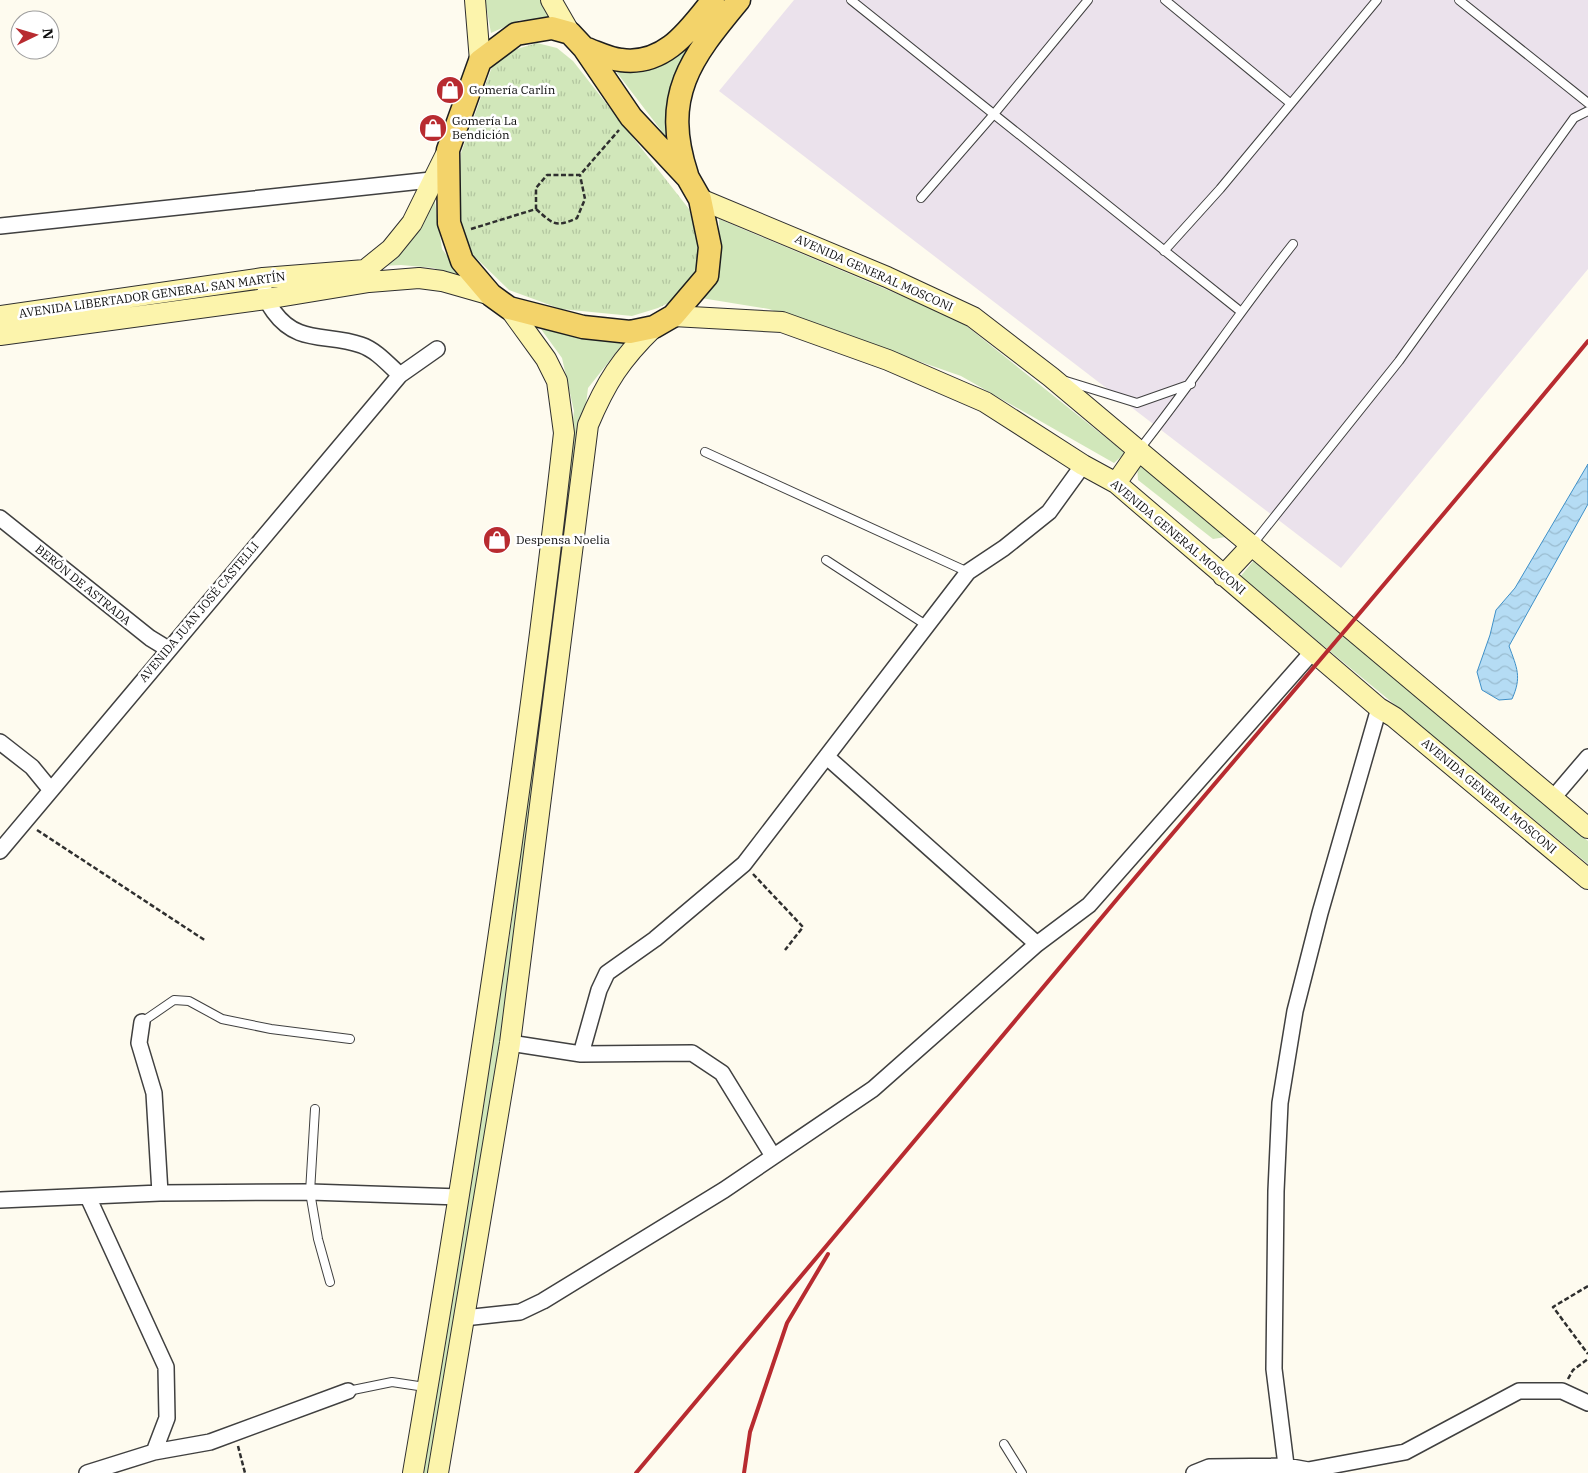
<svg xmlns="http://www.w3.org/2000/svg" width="1588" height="1473" viewBox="0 0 1588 1473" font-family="'IBM Plex Serif',serif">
<defs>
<pattern id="park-tufts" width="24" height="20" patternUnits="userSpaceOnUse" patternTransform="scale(1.25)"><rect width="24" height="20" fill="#d1e7ba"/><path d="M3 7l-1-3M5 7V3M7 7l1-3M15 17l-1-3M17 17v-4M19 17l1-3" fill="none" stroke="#b2c59f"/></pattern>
<pattern id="water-waves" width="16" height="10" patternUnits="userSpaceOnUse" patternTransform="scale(1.25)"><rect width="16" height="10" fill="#b5dcf4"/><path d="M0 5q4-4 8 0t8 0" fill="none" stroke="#9abcd0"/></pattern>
</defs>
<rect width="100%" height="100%" fill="#fefbef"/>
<!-- industrial -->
<path fill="#ebe2ec" d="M794,0H1588V269L1341,568L719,91Z"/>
<!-- grass -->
<path fill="#d1e7ba" d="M485,0H543L559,19L520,20L491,33Z
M720,0H731L670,142L611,65L651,67Z
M433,189L442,249L468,283L434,268L401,265L381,266L416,234Z
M719,219L959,320L1125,453L1114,463L961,376L769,309L701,298L720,262Z
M541,329L594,340H626L588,388L523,926L430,1473H422L511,927L574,411L562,358Z
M1143,462L1232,536L1213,539L1138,480L1137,464Z
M1254,560L1588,841V864L1240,577Z"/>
<!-- park -->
<path fill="url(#park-tufts)" d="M537,43L557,48L573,61L689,209L699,246L696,273L676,299L658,308L632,316L561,309L509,290L472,254L457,212L461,153L493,64L510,51Z"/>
<!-- water -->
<path fill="url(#water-waves)" stroke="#3f90c8" d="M1588,464V504L1509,646C1517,668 1522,677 1512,699L1499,700L1482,690L1477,672L1490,635L1496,610L1515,588Z"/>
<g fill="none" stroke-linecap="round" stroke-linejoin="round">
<defs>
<path id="lane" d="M851,0L1240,311
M1165,0L1290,103
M1459,0L1588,103
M921,198L994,114L1088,0
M1164,251L1220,189L1377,0
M1066,381L1137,403L1191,384
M1139,450C1192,383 1240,311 1293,244
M705,452L968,572
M1252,545L1399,361L1574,118L1588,111
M826,560L926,625
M142,1022L174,1000L189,1001L222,1019L271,1029L350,1039
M315,1109L310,1192L318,1239L330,1282
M348,1391L392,1382L425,1387
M1004,1444L1022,1473"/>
<path id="street" d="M0,226L431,180
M265,291C266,300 269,305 274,312C298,345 327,333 361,345C376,350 388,364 400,375
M0,518L150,638L168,649
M0,742L32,767L50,789
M827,757L1037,944
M1553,798L1588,757
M0,851L400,375L437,349
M142,1022L139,1043L154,1093L160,1193
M510,1043L581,1054L692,1053L722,1073L773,1156
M581,1054L599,990L607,973L655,939L744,864L968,572L1004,548L1049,512L1083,465
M0,1200L160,1193L310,1192L460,1197
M464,1318L520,1312L543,1301L724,1190L873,1089L1037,944L1089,905L1314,650
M154,1452L210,1442L348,1391
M87,1473L154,1452L167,1418L166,1367L88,1197
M1194,1473L1209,1467L1286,1466L1308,1470L1405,1452L1519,1391H1562L1588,1403
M1287,1473L1274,1369L1276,1191L1280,1103L1295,1011L1320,913L1379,708"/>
<path id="secondary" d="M475,0L480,61
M551,0L570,33
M700,199L887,277L973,317L1051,377L1588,828
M0,316L263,278L365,270L391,249L412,223L448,150
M673,316L782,322L888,360L985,402L1083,465L1116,483L1379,708L1394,717L1588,879
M0,335L266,299L369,282L419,278L442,281L491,295
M1116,483L1139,450
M1223,576L1252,545
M413,1473C472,1128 525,781 564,433L557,381L546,359L509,308
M438,1473L510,1043L588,425C606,382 621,359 654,327"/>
<path id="primary" d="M552,28L570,33L584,48L631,117L688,178L700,199L710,247L707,276L673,316L654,327L630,332L583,327L509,308L491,295L462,261L449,223L448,150L480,61L516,34Z
M584,48C596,52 609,59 621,60C665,66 689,30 713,0
M687,175C661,96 690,59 739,0"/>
</defs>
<!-- lane casing -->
<use href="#lane" stroke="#404040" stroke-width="10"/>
<!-- street casing -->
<use href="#street" stroke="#404040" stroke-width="18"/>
<!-- secondary casing -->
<use href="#secondary" stroke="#2f2f2f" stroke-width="22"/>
<!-- primary casing -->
<use href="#primary" stroke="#1e1e1e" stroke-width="25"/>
<!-- path -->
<path stroke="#2f2f2f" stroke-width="2.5" stroke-dasharray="5 2.5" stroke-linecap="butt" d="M536,209C553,224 555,228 577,218L585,199L580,175
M471,229L536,209V188L547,175H580L619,130
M37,830L206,941
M753,874L803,927L785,950
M1588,1286L1553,1307L1588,1354
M1568,1379L1573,1370L1588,1359
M238,1446L245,1473"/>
<!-- lane -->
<use href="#lane" stroke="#fff" stroke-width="8"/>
<!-- street -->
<use href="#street" stroke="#fff" stroke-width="15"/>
<!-- secondary -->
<use href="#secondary" stroke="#fcf4ac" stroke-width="20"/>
<!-- primary -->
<use href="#primary" stroke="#f3d36a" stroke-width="22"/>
<!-- rail -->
<path stroke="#b82b30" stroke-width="4" d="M636,1473C797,1282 956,1089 1118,898C1275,712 1433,529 1588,341
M744,1473L750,1432L787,1323L828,1254"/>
</g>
<!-- icons -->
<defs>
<symbol id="shop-disc" viewBox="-11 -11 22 22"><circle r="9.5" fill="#b82b30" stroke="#fff"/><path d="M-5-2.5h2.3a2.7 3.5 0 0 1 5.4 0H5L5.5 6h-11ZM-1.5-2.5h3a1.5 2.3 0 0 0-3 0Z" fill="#fff"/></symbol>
</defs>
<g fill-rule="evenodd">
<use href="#shop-disc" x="434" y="74" width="32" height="32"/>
<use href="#shop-disc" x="417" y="112" width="32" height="32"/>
<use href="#shop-disc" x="481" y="524" width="32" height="32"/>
</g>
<g text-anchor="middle" stroke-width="5" stroke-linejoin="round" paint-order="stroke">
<!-- poi labels -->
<g font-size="12" fill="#0d0d0d" stroke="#fff" text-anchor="start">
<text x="469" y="94">Gomería Carlín</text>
<text x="452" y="125">Gomería La<tspan x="452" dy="14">Bendición</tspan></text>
<text x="516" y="544">Despensa Noelia</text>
</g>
<!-- street labels -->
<g font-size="12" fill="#0d0d0d" stroke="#fff">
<text transform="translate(874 273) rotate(24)" y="4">AVENIDA GENERAL MOSCONI</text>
<text transform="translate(152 295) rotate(-8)" y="4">AVENIDA LIBERTADOR GENERAL SAN MARTÍN</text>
<text transform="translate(1178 537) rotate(40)" y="4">AVENIDA GENERAL MOSCONI</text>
<text transform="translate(83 585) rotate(39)" y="4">BERÓN DE ASTRADA</text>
<text transform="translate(199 612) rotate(-50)" y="4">AVENIDA JUAN JOSÉ CASTELLI</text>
<text transform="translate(1489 796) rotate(40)" y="4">AVENIDA GENERAL MOSCONI</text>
</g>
</g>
<!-- north arrow -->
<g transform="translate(35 35) rotate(85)"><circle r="24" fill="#ffffff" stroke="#9e9e9e"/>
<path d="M0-4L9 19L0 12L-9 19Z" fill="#b82b30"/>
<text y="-8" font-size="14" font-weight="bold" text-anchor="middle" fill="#0d0d0d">N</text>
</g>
</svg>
